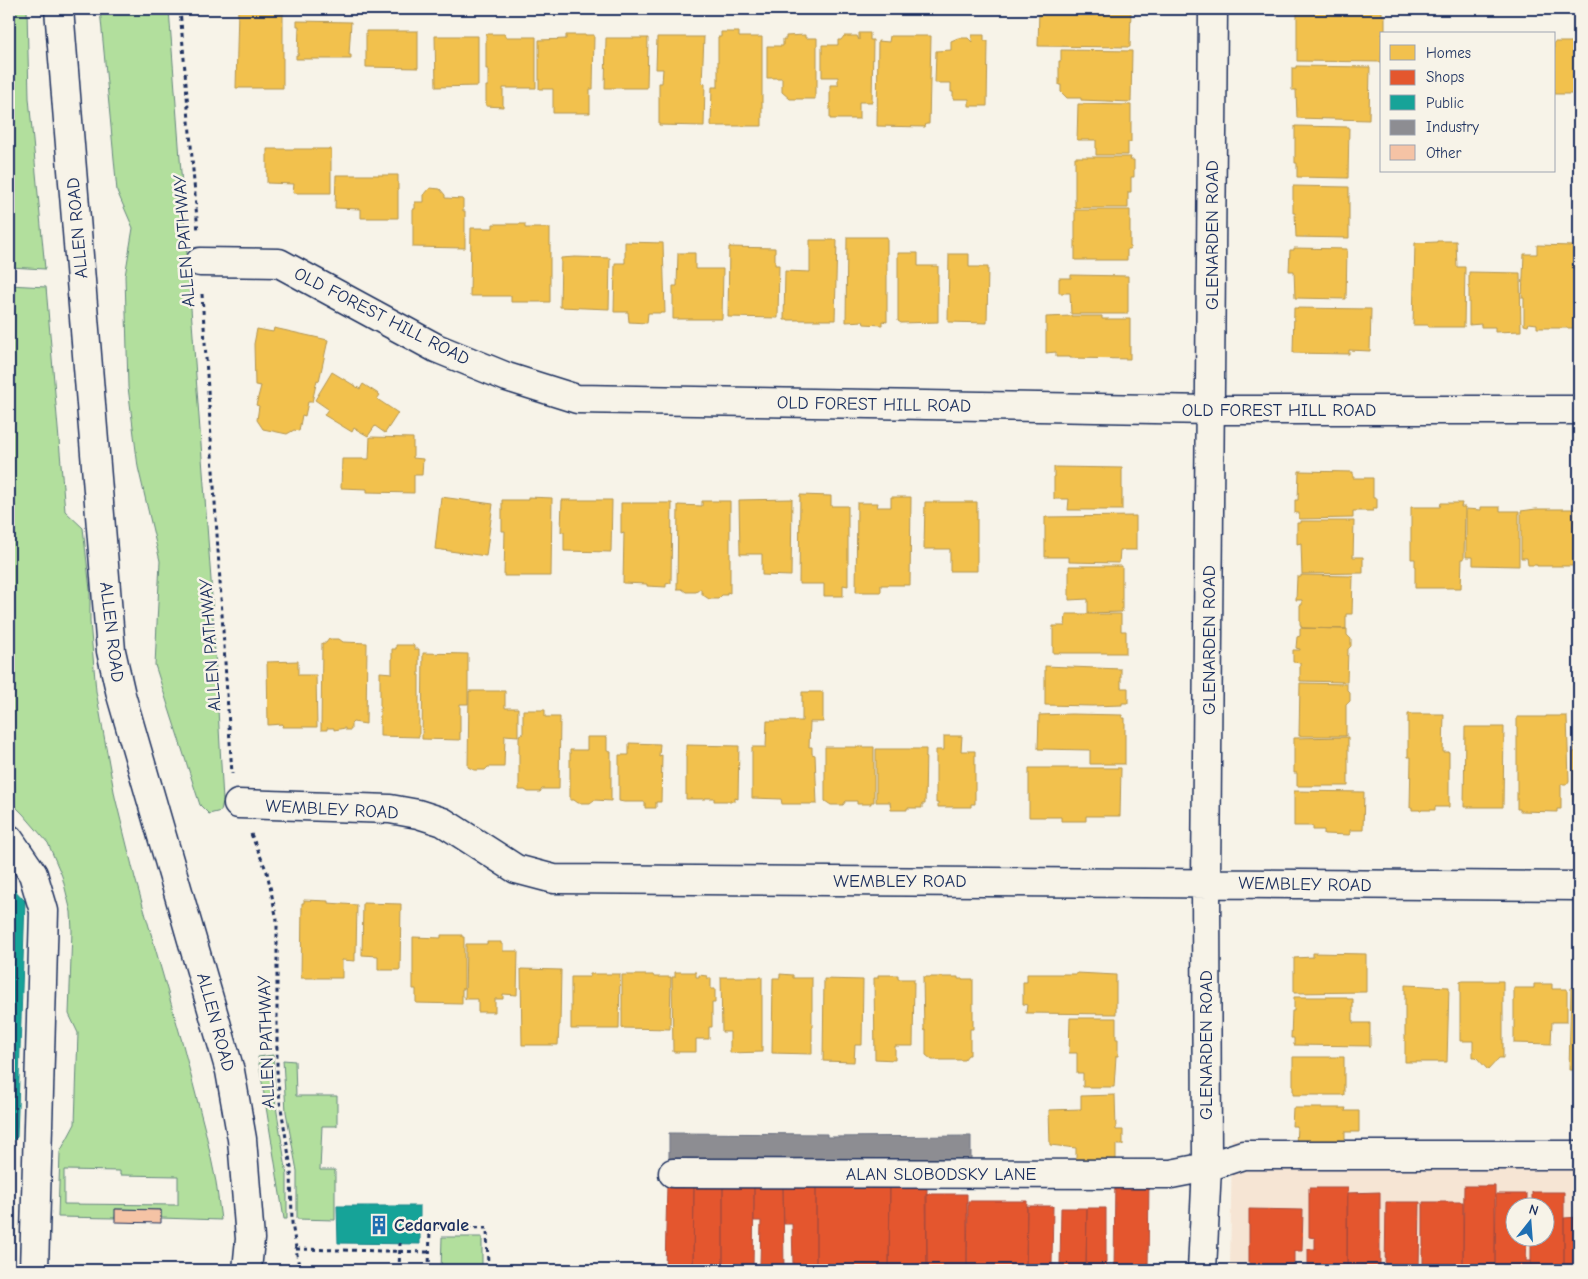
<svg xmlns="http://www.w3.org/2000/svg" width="1588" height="1279" viewBox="0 0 1588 1279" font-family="'Comic Neue',sans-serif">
<rect width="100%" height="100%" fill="#f7f3e8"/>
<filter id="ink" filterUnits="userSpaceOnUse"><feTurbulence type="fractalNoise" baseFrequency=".02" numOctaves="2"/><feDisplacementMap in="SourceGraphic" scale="10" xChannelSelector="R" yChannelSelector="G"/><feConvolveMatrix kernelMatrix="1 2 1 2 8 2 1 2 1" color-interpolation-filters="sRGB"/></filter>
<g filter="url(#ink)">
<!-- built -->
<path fill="#f6e5d4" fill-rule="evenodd" d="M1232,1139L1579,1144V1270H1230ZM1516,1206H1546V1236H1516Z"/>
<!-- green -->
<path fill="#b2df9d" stroke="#66877e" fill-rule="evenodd" d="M9,9H27L29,98L45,269L9,267Z
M100,9H169L211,580L223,801L221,811L209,814L200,805L155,665L160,561L138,467L128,387L125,276L133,228L117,191Z
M9,285L46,287L65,511L83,528L90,590V622L96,691L115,797L135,878L183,1045L206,1134L216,1182L221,1220L161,1218V1210L116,1209L115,1218L58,1217L60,1152L75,1124L78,1033L69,1014L72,931L71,912L62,876L48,843L23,814L9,800ZM64,1170L120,1171V1175L178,1176V1205L64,1204Z
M273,1055L275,1100L287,1175V1219H284L258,1057Z
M283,1060L295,1061L296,1096H337V1126H322L320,1170H335V1220L297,1219V1171L286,1112Z
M9,1151H12L10,1217H9Z
M442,1237H482V1270H441Z"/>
<!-- homes -->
<path fill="#f2c14e" stroke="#b29553" d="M238,9H283V88H236Z
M1060,9L1131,10L1130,47L1038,46L1039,10Z
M1315,10L1335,11V12L1382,11V15H1385V34H1382L1381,62L1297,61V12L1315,13Z
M297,21L351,22L349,55H351V59H296V55H298L299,26H297Z
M366,31H418V68L366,67Z
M721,32H739V37H762V126H711L712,87H718V37H721Z
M859,33H870V40H873L872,102H859V119H830V85H838V77H822V45H838V40H841L844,36H857L859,40Z
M486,34H505V37H536V88H503V107L486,106V86H488V69H486Z
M566,35H594L593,89H590V113H553V89H539V40L566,39Z
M805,35V38H817V87H815V99H790L782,92V78H767V46H783V39H786V36Z
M972,35H984V41H988L987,106H969V99H953V92H951V83H935L936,51L951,50V41L958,38H968L972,42Z
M435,36H478V86L436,87Z
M890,36H931L929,124H926L925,127L877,126L878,41L889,42Z
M657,37H704L702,83L705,84L704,126L659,125V83H662L663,69H656Z
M606,38H648L647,88H605Z
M1554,42H1574V45L1579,44V94H1554Z
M1061,50L1132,51L1131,102L1081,100V98H1067L1061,92V85H1059V61H1061Z
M1296,66L1370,67L1369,120L1297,118L1296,90H1292V68H1296Z
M1078,104L1131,105V142H1128V155H1096V140H1077Z
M1295,126L1349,127L1348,178L1297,177V163H1295Z
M267,149H331V193H293L294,184L267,183Z
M1075,157H1131L1130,160H1134V177H1131V192H1128V208H1075Z
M336,175H398V218H361V209L335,208Z
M1293,186L1349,187V238L1296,237L1295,213H1293Z
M430,188L440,189L445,195V198L463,199V211H465V248L413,247V209H415V202H424V195Z
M1075,210H1130V249H1127V260H1075Z
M493,224H525V228H550V302H511V296H470L471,228H493Z
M847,237H887V322L882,321V325L864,324L863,321L846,322Z
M810,240H837L835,320H784L785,271L810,272Z
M1437,241H1456L1457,267H1465L1464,327H1429L1428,325H1413L1415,243L1437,242Z
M625,242L663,243L665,313H648L647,323L629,322L628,312H614L615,263H625Z
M1537,245L1573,246L1574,328H1537V324L1529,323L1528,326L1524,325V298H1522L1524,254H1537Z
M729,247L775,248V265H779L778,318L728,317Z
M1294,248L1347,249L1346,299L1295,298L1294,271H1289L1290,250H1294Z
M678,253H695V269H723L722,319H673V286H677Z
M898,253H918V266H938V322L901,323L898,321Z
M949,254H969V267H988L987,323L948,322Z
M575,257L610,258L609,309L560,307L561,258Z
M1469,272L1520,273L1521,331L1495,332V327H1481V324L1469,325Z
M1071,275L1128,276V312H1127V314H1071L1070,293H1059V278H1071Z
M1575,279L1579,280V325H1575Z
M1294,308L1371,309L1370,351L1349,350V354L1293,353Z
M1071,316H1102V319H1130V359L1070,358V357H1056V352L1046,353V317Z
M274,328L328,340L319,381L317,380L312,402H308L305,416L302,415L299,431L294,430L287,434L263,429L257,420L259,406L256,405L261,386L255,385L254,344L257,329L273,332Z
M332,372L360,389L363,384L380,395L377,399L398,413L385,433L375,426L368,436L354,428L352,432L324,415L328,409L315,400Z
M370,437L413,438V458L423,459L422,475H414V493L367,492V489L341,488L342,459H369Z
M1054,467L1122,468V510H1068L1069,499H1054Z
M1299,471L1353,472V478H1373V498H1377V509H1373V511H1353V518L1299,519V513H1295V500H1298Z
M800,495L831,496V506H848V586L843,585V596H824V584H799Z
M441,497L493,504L486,556L435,549Z
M528,497L552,498L551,576H504L505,531H502V500H528Z
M891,497H911L910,585H881V592H856L857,503H878L877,507H891Z
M792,499L791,576L762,575V554H740L739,500Z
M562,500H612L611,552L564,551V532H561Z
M702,501H730V593L727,592V595H722L718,599H709L703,595V593H701V589H700L696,592H686L682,589H677L678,505L702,506Z
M925,502H977V571H950V549H924Z
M621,503H672L671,583L666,584V587L647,586V584L623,583L624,533L621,534Z
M1441,503H1462L1461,507H1465L1464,559H1462L1461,588H1415V559H1411V507H1440Z
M1481,507H1500V511H1519V566L1473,565V557H1466V509L1481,510Z
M1536,509H1573L1574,566H1537V565H1528L1527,558H1521V511Z
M1576,512H1579V578H1576L1575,564Z
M1136,516V550H1120L1119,563L1069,562V557H1045V517Z
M1301,521H1354L1353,557H1363V573L1302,574L1301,543L1297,544V523H1301Z
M1069,566H1122V612L1088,613V599L1069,600Z
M1301,575L1353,576L1352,614H1346V629L1302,628L1300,624V605H1302V600H1296L1297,577H1301Z
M1066,614H1121V631H1126V653H1053V626H1065Z
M1300,628L1347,629V635L1351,639V646L1348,649L1347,682L1300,681V663L1293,662V650H1300V649L1296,648L1297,637L1300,636Z
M329,639H339L343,642L367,643L366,724L353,722L351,724V730H345V728L334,730V728H327V730H321L322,643H326Z
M396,645H414V649H419V737L380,736V672L392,673V649H396Z
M423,653L468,654V704H460V740L422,739Z
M298,661V675H316L317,727H282L283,724L268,725L267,662Z
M1045,666L1121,669V688H1128V703H1122V705L1092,706L1045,705Z
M1300,683L1347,684V690L1350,693V701L1346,705V736H1299Z
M469,691H505V708H518V736L505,735L504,767H488L485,770H474L468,767Z
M802,692H823V722H810L809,747H812V754L815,755L817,804H782L781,799L752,798V747H766L767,721H802Z
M523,710H545V717H560L559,789H542L540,792H528L525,790H519V735L523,734Z
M1071,714L1122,715V718H1125V764H1090V750L1038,749L1039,715Z
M1408,714H1444L1443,752H1449V807H1435V810H1412V807L1410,808L1411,757H1408Z
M1546,716H1567L1569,781L1567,784H1561V809H1557V812L1520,811V809H1517V717H1546Z
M1465,727H1504L1503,807H1464Z
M1575,734L1579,735V802H1573V752H1575Z
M944,736H962L961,751H975V804H971V807H938V803H936V750H944Z
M587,737H607V751L611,752V801L594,800L590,803H578L574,800H570V750H587Z
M1348,737V786H1297V773H1294V738Z
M629,743L660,744L659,756L662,755L661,802H656V808H645V802H624L619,801V755H629Z
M686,745L739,746L738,799L735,798V801H714V798H705V799H686Z
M825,747H874V802H871V804H857V801H846L843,805H831L825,801Z
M876,749H926L925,804H922V808H907V810H891L890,802H876Z
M1029,768H1121L1120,816H1086V821H1061V817H1029Z
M1294,791L1364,792L1363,830H1350V835L1324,834V830H1313V826H1294Z
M304,900L328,901V903L357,905L356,953H355V961L342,960V978H301L302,903H304Z
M363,903L401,904L400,970H378V956L362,955Z
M441,935H462V937H464V989H462V1004L416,1003V989H413V937L441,938Z
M487,942H501V944H503V951H518L517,995L503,994V999H495V1012H478V999H465L466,944H487Z
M1313,953L1366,954V992L1294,993V958L1313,957Z
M521,969L561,970L560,1025H559L558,1045H522Z
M675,972H696V977H699V975L707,976V978H711V989H715V1003H712V1027H709V1039H696V1052H673L672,977H675Z
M1077,973L1116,975V1014L1026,1013L1027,1005L1023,1004V982H1027V974H1077Z
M590,974H620L619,1029H571V977H590Z
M780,974L793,975V978H812V1054L772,1053L773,978H780Z
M622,975H653L654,977H671L670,1029L622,1028Z
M878,975H898V979H914L913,1046H895V1060L875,1059L874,978H878Z
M721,977H762V1052L730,1053V1032H722Z
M923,977H958V979H973V1029H970V1055H968L964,1060H932L926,1055V1031L924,1030Z
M824,979L863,980L862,1045H855L854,1062L823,1061Z
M1463,981H1503V1058H1499L1488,1070L1476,1057H1473V1041H1460V982Z
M1534,984H1552V989H1567V1022H1552L1551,1044L1514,1043V988H1534Z
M1405,985L1449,987L1447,1062H1405Z
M1571,988H1579V1070H1569Z
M1294,997H1347V999H1353V1023H1370V1046L1294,1045V1038H1291L1292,1011H1294Z
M1070,1018H1116V1039H1118V1056H1116L1114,1087H1083V1073H1077V1053H1069Z
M1293,1057H1344V1095H1293Z
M1115,1095L1116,1130H1123V1145H1116V1163L1076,1162V1148L1050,1145L1049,1110L1081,1109V1096Z
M1293,1108H1346L1345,1111H1359V1132H1345V1145H1296L1297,1126H1292Z"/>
<!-- shops -->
<path fill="#e4572e" stroke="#a84b3c" d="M1115,1177L1149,1178L1148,1270H1114Z
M890,1180L927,1181V1270H889Z
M890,1180L889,1270H816V1186Z
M667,1184L694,1185L693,1270H665Z
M694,1185L723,1186V1270H693Z
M723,1186H754L753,1270H723Z
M754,1186H783L784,1270H753V1264H760L761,1221H754Z
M783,1186H816V1270H784V1264H793L792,1224H784Z
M1464,1186H1495V1270H1463Z
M1309,1188H1348L1347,1270H1308V1249H1315V1238L1309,1237Z
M1380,1192V1267H1385V1270H1347V1193Z
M1532,1192H1564V1270H1531V1236H1546V1206H1532Z
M926,1194H967V1270H927Z
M1496,1194H1527V1206H1516V1236H1527L1526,1261H1531V1270H1495Z
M968,1201H1027L1026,1270H967Z
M1386,1202H1420L1419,1270H1385Z
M1423,1202H1463V1270H1423Z
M1027,1206H1053L1052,1264L1057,1265V1270H1026Z
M1061,1208H1087L1086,1270H1057V1265H1060Z
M1087,1208H1106V1267H1114V1270H1086Z
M1249,1209L1303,1210L1302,1251H1294V1270H1249Z
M1579,1217V1270H1564V1218Z"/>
<!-- public -->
<path fill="#17a398" stroke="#188087" d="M9,884L25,901L17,1137L9,1145Z
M337,1206H420V1244L338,1243Z"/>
<!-- industry -->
<path fill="#8d8d92" stroke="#6b7182" d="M669,1133L827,1134V1137L971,1136V1167L669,1166Z"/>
<!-- building -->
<path fill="#f5c3a5" stroke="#1b2f5e" d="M115,1209L161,1210V1223L115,1222Z"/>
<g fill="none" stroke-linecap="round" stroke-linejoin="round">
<defs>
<path id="minor" d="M200,262L279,263L436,348L507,377L577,399L1211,410H1579
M238,804L390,809L418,814L443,822L516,869L554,879L1579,886
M9,839L33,874L44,911L34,1270
M673,1173L1171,1174L1207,1167L1243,1155H1579
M1202,1270L1207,1167L1206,883L1213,9"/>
<path id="highway" d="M59,9L111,651L121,695L230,1071L242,1139L250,1239L247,1270"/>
</defs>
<!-- minor casing -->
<use href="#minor" stroke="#1b2f5e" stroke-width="31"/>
<!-- highway casing -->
<use href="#highway" stroke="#1b2f5e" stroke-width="31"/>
<!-- path -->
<path stroke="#1b2f5e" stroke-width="3" stroke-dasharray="4 4" stroke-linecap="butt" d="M180,9L198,232
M202,294L232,774
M251,834L267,872L277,920V1071L280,1102L291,1168L292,1223L299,1267L302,1270
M296,1249L429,1252
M399,1270L400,1243
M429,1270L430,1227L487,1228L488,1270"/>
<!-- minor -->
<use href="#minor" stroke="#f7f3e8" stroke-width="28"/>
<!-- highway -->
<use href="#highway" stroke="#f7f3e8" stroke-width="28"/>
</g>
</g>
<!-- icons -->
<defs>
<symbol id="building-bare" viewBox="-9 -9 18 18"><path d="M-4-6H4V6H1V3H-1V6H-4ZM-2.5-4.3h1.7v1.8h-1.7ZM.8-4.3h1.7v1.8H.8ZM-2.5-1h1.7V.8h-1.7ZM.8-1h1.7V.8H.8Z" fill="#1f6fb2" stroke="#f7f3e8" stroke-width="2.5" paint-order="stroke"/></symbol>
</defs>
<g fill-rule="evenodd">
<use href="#building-bare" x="365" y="1211" width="28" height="28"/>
</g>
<g text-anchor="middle" stroke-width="5" stroke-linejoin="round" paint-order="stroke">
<!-- street labels -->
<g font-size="18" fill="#1b2f5e" stroke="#f7f3e8">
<text transform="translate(77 228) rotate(-95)" y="6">ALLEN ROAD</text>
<text transform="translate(1212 235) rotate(-90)" y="6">GLENARDEN ROAD</text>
<text transform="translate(184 241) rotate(-94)" y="6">ALLEN PATHWAY</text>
<text transform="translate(382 316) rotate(27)" y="6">OLD FOREST HILL ROAD</text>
<text transform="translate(874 404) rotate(1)" y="6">OLD FOREST HILL ROAD</text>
<text x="1279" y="416">OLD FOREST HILL ROAD</text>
<text transform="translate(112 632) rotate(83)" y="6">ALLEN ROAD</text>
<text transform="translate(1209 640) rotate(-90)" y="6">GLENARDEN ROAD</text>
<text transform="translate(210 645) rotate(-94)" y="6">ALLEN PATHWAY</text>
<text transform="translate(332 809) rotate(3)" y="6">WEMBLEY ROAD</text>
<text x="900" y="887">WEMBLEY ROAD</text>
<text transform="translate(1305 884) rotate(1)" y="6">WEMBLEY ROAD</text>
<text transform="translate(216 1022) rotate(75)" y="6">ALLEN ROAD</text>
<text transform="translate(266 1042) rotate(-92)" y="6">ALLEN PATHWAY</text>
<text transform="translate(1206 1045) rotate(-90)" y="6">GLENARDEN ROAD</text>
<text x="941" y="1180">ALAN SLOBODSKY LANE</text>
</g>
<!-- poi labels -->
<g font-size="18" font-weight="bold" fill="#1b2f5e" stroke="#f7f3e8" text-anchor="start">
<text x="394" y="1231">Cedarvale</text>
</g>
</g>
<!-- margin -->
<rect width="1588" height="1279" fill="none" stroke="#f7f3e8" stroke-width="30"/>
<rect x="15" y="15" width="1558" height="1249" fill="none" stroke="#1b2f5e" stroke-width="2" filter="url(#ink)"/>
<!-- legend -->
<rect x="1380" y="32" width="175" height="140" fill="#f7f3e8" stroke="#9fa5b1"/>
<rect x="1390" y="45" width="25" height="15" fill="#f2c14e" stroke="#9fa5b1"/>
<text x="1426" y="58" font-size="15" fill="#1b2f5e">Homes</text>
<rect x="1390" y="70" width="25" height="15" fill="#e4572e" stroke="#9fa5b1"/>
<text x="1426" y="82" font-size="15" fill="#1b2f5e">Shops</text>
<rect x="1390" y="95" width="25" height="15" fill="#17a398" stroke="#9fa5b1"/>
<text x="1426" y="108" font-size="15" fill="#1b2f5e">Public</text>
<rect x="1390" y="120" width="25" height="15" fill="#8d8d92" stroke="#9fa5b1"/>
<text x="1426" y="132" font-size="15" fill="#1b2f5e">Industry</text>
<rect x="1390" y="145" width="25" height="15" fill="#f5c3a5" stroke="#9fa5b1"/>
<text x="1426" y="158" font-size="15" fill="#1b2f5e">Other</text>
<!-- north arrow -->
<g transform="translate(1530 1222) rotate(17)"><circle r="24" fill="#f7f3e8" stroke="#9fa5b1"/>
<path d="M0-4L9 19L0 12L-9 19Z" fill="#1f6fb2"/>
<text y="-8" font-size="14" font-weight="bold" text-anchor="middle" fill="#1b2f5e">N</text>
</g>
</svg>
